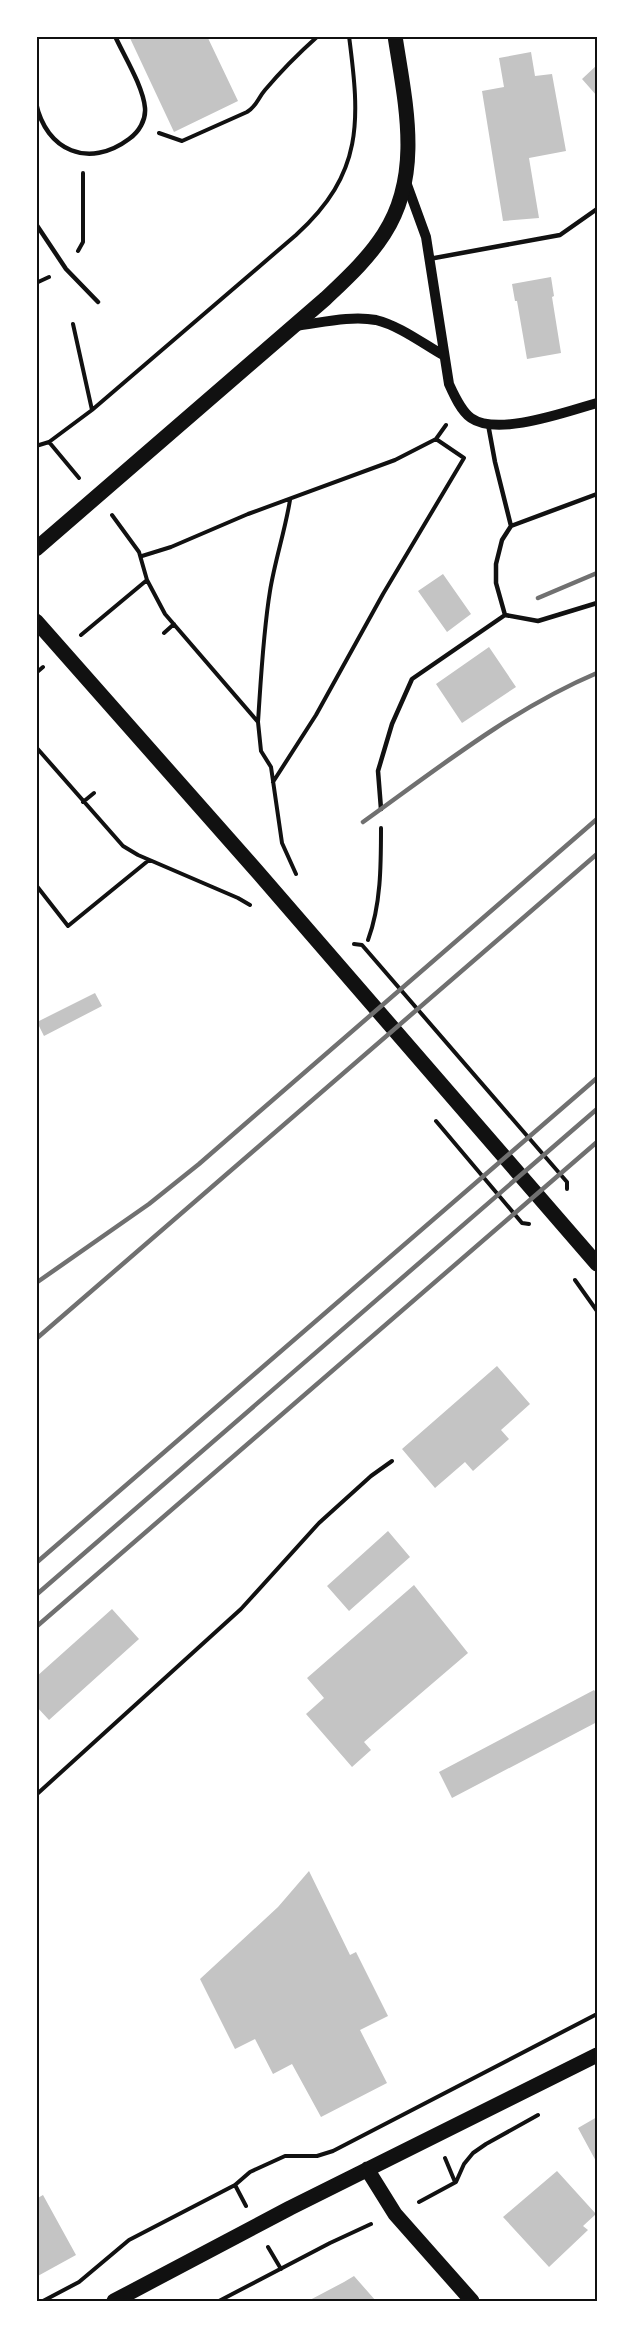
<svg xmlns="http://www.w3.org/2000/svg" width="633" height="2337" viewBox="0 0 633 2337" font-family="'Exo 2',sans-serif">
<rect width="100%" height="100%" fill="#fff"/>
<!-- building -->
<path fill="#c4c4c4" d="M129,36H207L238,101L174,132Z
M531,52L535,76L552,74L566,151L529,158L539,218L503,221L482,91L504,87L499,58Z
M597,65V96L582,79Z
M551,277L554,296L552,297L561,353L527,359L517,301H515L512,284Z
M443,574L471,614L447,632L418,591Z
M489,647L516,687L462,723L436,684Z
M95,993L102,1006L44,1036L37,1022Z
M497,1366L530,1404L501,1430L509,1439L473,1471L465,1462L435,1488L402,1449Z
M388,1531L410,1557L349,1611L327,1586Z
M414,1585L468,1653L364,1742L371,1750L352,1767L306,1714L324,1698L307,1678Z
M112,1609L139,1639L49,1720L36,1706V1677Z
M594,1690L597,1694V1722L452,1798L439,1772Z
M309,1871L350,1955L356,1952L388,2016L360,2030L387,2083L321,2117L292,2064L273,2074L255,2039L235,2049L200,1979L278,1907Z
M597,2117V2163L578,2128Z
M557,2171L596,2214L583,2226L588,2230L549,2267L503,2217Z
M43,2195L76,2255L36,2277V2199Z
M354,2276L376,2301H308L344,2282Z"/>
<g fill="none" stroke-linecap="round" stroke-linejoin="round">
<!-- path -->
<path stroke="#111" stroke-width="4" d="M159,133L182,141L247,112C257,106 258,98 265,90C281,71 299,53 318,36
M78,251L83,242V173
M36,283L49,277
M73,324L92,410
M49,442L79,478
M36,446L49,442L92,410L296,235C364,173 360,121 349,36
M112,515L139,552L147,580L165,614L258,722L261,751L271,767L282,843L296,874
M142,556L171,547L248,514L395,460L436,439L446,425
M164,633L174,624
M81,635L147,580
M36,673L43,667
M258,722C261,678 263,634 270,591C275,560 285,531 290,500
M36,747L123,846L138,855L238,898L250,905
M273,782L316,715L383,594L464,458L436,439
M83,802L94,793
M36,885L68,926L149,860
M368,940C381,905 381,865 381,828
M354,944L362,945L567,1182V1189
M436,1121L522,1223L529,1224
M575,1280L597,1311
M36,1795L241,1609L319,1523L371,1476L392,1461
M445,2158L455,2182
M235,2185L246,2206
M419,2202L456,2182L464,2164L473,2153L486,2144L538,2115
M268,2247L281,2269
M43,2301L79,2282L129,2240L235,2185L250,2172L285,2156H317L333,2151L597,2014
M219,2301L330,2243L371,2224"/>
<!-- service -->
<path stroke="#111" stroke-width="4.5" d="M36,103C46,151 89,169 129,139C139,132 146,120 145,108C143,86 124,56 115,36
M36,224L66,269L98,302
M429,259L560,235L597,209
M488,424L495,462L511,526
M505,615L538,621L597,603
M381,809L378,771L392,724L412,679L505,615L496,583V564L502,540L511,526L597,494"/>
<!-- tertiary -->
<path stroke="#111" stroke-width="10" d="M406,182L426,237L449,384C454,395 461,411 471,418C498,437 568,411 597,403
M295,326C320,323 351,315 376,320C400,326 422,343 443,355"/>
<!-- primary -->
<path stroke="#111" stroke-width="15" d="M36,549L325,299C346,279 368,259 384,234C423,174 405,102 395,36
M36,621L255,869L597,1264
M367,2169L395,2214L472,2301
M114,2301L290,2208L597,2055"/>
<!-- rail -->
<path stroke="#707070" stroke-width="4.5" d="M538,598L597,573
M363,822C437,769 512,709 597,673
M36,1283L149,1204L199,1164L597,819
M36,1339L597,854
M36,1563L597,1078
M36,1595L597,1109
M36,1627L597,1142"/>
</g>
<!-- border -->
<rect width="633" height="2337" fill="none" stroke="#ffffff" stroke-width="75"/>
<rect x="38" y="38" width="558" height="2262" fill="none" stroke="#111" stroke-width="2"/>
</svg>
